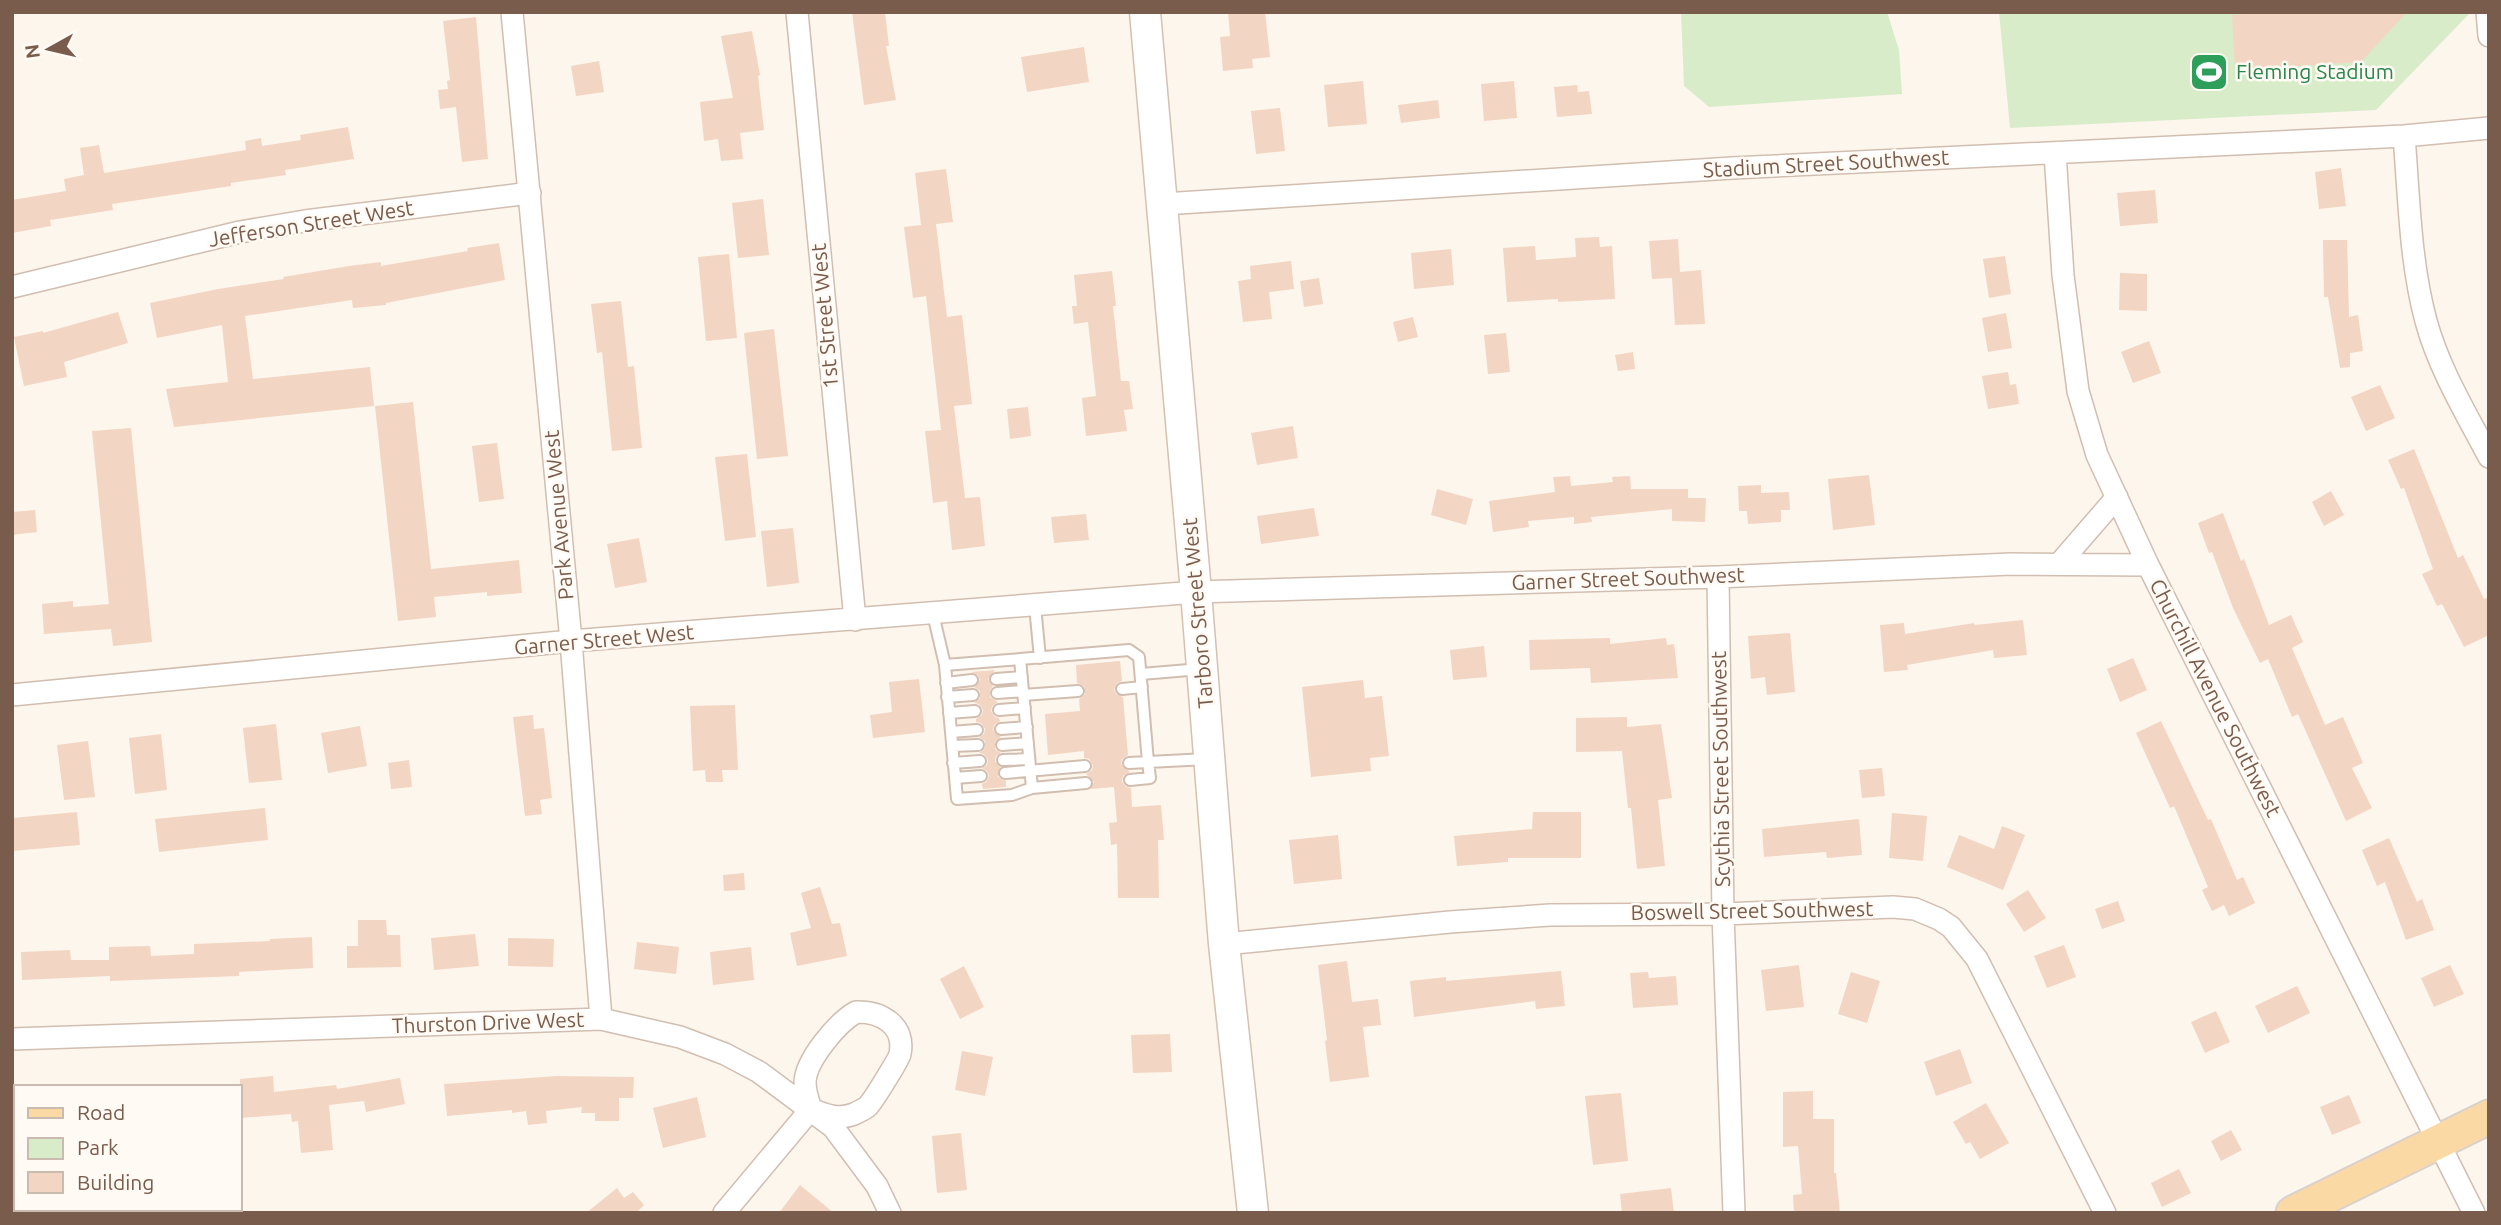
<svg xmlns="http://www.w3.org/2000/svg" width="2501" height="1225" viewBox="0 0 2501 1225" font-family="Ubuntu,sans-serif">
<rect width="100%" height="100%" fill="#fdf6ec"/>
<!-- green -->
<path fill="#d8ecc9" d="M1681,12H1887L1899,50L1902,94L1709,107L1684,86Z
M1999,12H2471L2376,110L2010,128Z"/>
<!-- building -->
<path fill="#f3d5c3" d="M852,12H885L889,46H886L896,100L864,105Z
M1228,12H1265L1270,57L1252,59L1253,68L1223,71L1220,37L1230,36Z
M2272,12H2407L2361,62L2235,70L2232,15Z
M476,17L488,159L462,162L456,107L440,109L438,90L448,89L447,81L450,80L443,21Z
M752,31L760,75L758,76L764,130L740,133L743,159L721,161L718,139L704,141L700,102L733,98L721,36Z
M1084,47L1089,82L1027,92L1021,57Z
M599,61L604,92L576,96L571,66Z
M1363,81L1367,124L1328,127L1324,85Z
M1514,81L1517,118L1484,121L1481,84Z
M1577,85L1578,92L1589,91L1592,114L1557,117L1554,87Z
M1438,100L1440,118L1401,123L1398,105Z
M1280,108L1285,151L1256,154L1251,111Z
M348,127L354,159L285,170L286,175L231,183V186L112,204L113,210L50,220L51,226L12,233V200L66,191L64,179L84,175L80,148L99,145L104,173L246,150L245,141L261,138L262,146L301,140L300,135Z
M2341,168L2346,206L2319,209L2315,172Z
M946,169L953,222L936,224L947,317L962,315L972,404L954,406L965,498L980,497L985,546L952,550L947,501L933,503L925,431L941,430L926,296L913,298L904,227L921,225L915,173Z
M2155,190L2158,223L2120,226L2117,193Z
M763,199L769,255L738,258L732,203Z
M1599,237L1600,247L1612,246L1615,299L1558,302V299L1507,302L1503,248L1535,246L1536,260L1576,257L1575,238Z
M1678,239L1680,272L1701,270L1705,324L1675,325L1672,278L1652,279L1649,241Z
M2323,240H2347L2349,317L2358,315L2363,351L2350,353V367L2340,368L2328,297H2324Z
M499,243L505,280L386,303V305L353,308L352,300L245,316L253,379L370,367L374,406L174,427L166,389L228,382L222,325L157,338L150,303L218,289L284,279L283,277L349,266L381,262V266L468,251L467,248Z
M1451,249L1454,285L1414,289L1411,253Z
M729,254L737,338L706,341L698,257Z
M2005,256L2011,294L1989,298L1983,259Z
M1291,261L1294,289L1269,292L1272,319L1243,322L1238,281L1251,279L1250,266Z
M1112,271L1116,306H1113L1121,381H1129L1133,409L1124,410L1127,431L1086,436L1082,398L1096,396L1088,322L1074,324L1072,306H1077L1074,275Z
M2120,273L2147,274V311L2119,310Z
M1319,278L1323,304L1304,307L1300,281Z
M621,301L628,367L634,366L642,448L612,451L602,352L597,353L591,304Z
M118,312L128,343L64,362L67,377L24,386L14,337L43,331V333Z
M2006,313L2012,348L1988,352L1982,318Z
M1413,317L1418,337L1398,342L1393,322Z
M774,329L788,456L757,459L744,333Z
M1506,333L1510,372L1488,374L1484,335Z
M2149,341L2161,373L2133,383L2121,352Z
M1633,352L1635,369L1618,371L1615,355Z
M2008,372L2010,385L2016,384L2019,404L1988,409L1982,376Z
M2380,385L2395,418L2366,431L2351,397Z
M413,402L431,569L519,560L522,593L487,596V592L434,597L436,617L398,621L375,406Z
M1028,407L1031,436L1010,439L1007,409Z
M1293,426L1298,458L1257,465L1251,433Z
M131,428L152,642L113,646L111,629L44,634L42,604L73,601V607L109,604L92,431Z
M497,443L504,499L479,502L472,446Z
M2414,449L2458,558L2463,555L2484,599L2489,597V635L2464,647L2442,604L2437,606L2422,574L2433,569L2404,488L2401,489L2388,460Z
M747,454L756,537L725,541L715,457Z
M1869,475L1875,525L1833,530L1828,479Z
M1570,476L1571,486L1613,482L1612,477L1630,476L1631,489H1688V498H1706L1705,522L1672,521V509L1591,517L1592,522L1574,524V517L1528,521L1529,527L1493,532L1489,501L1555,492L1553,477Z
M1761,485V493L1789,492L1790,510H1781V522L1748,524L1747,511H1739L1738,486Z
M1437,489L1473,499L1466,525L1431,515Z
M2331,491L2344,515L2324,526L2312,502Z
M1314,508L1319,536L1261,544L1257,516Z
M35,510L37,532L12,535V512Z
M2223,513L2241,561L2244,559L2269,625L2291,615L2303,642L2292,648L2325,725L2343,717L2363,763L2352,768L2372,808L2346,821L2298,714L2292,717L2268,659L2260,663L2233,608L2212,552L2209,553L2198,523Z
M1086,514L1089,540L1054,543L1051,517Z
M793,528L799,583L767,587L761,531Z
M639,538L647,582L615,588L607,544Z
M2023,620L2027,655L1994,658L1993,650L1907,665L1908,670L1884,672L1880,625L1904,623L1905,634L1974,623L1975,625Z
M1790,633L1795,692L1767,695L1765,677L1751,679L1748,636Z
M1610,638V644L1666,638L1667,645L1674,644L1678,678L1591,683L1590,668L1530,670L1529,640Z
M1484,646L1487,677L1453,680L1450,650Z
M2133,658L2147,690L2120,702L2107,669Z
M1120,661L1122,681L1117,683L1114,689L1116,694L1123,697L1128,755L1122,759L1121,764L1130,772L1123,776L1122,781L1126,787L1131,788L1132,807L1161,805L1164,840H1158L1159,898H1118L1117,844L1111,845L1109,823L1117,822L1114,787L1090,789L1094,782L1086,774L1092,770L1093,765L1089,759L1084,758V751L1048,755L1045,714L1080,711L1079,699L1085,694L1084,686L1077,683L1076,665Z
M995,670L988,679L993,686L990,690V697L998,702L992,706L991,711L995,717L999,718L1000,721L994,725L993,730L1001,737L995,742V749L1001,753L996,756L995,761L1000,767L998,777L1006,781V787L983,789L982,784L986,782L989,776L987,771L982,768L987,765L988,760L984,754L979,753L985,748V741L979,737L984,734L985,729L981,723L976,722V719L982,715L983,710L979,704L974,703L980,698V691L974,687L980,680L978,675L971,672Z
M919,679L925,732L873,738L870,715L892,712L889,682Z
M1363,680L1365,698L1382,696L1389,756L1370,758L1371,771L1311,777L1302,687Z
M735,705L738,770H722L723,782H706L705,770L693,771L690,706Z
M533,715L534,729L544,728L552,798L540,800L542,814L525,816L513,717Z
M1627,717V727L1661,724L1672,798L1658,800L1665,866L1637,869L1631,808H1628L1622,751L1576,752V718Z
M2161,721L2208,820L2211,819L2237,880L2243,877L2255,903L2229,916L2224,905L2212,911L2202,890L2208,887L2174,806L2170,808L2136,733Z
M276,724L282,780L249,783L243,728Z
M360,726L367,766L328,773L321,733Z
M161,734L167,790L135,794L129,738Z
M88,741L95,797L64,800L57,745Z
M409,760L412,787L391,789L388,763Z
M1882,768L1885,796L1862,798L1859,770Z
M265,808L268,840L159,852L155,819Z
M77,812L80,845L12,851V818Z
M1533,812H1581V858H1508V862L1457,866L1454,836L1532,829Z
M1892,813L1927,816L1923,861L1889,858Z
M1859,819L1862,855L1827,858L1826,852L1764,857L1762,829Z
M2002,826L2025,835L2003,890L1947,867L1959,835L1994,849Z
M1338,835L1342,879L1294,884L1289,840Z
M2389,838L2417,902L2422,899L2434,930L2406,940L2385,882L2377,886L2362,850Z
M744,873L745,890L724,891L723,875Z
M820,887L832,924L840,923L847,956L797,966L790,933L811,928L801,893Z
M2028,890L2046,918L2024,932L2006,904Z
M2118,901L2125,921L2102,929L2095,909Z
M358,920H386L387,935H400L401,967L347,968V946H358Z
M475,934L479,966L434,970L431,938Z
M312,937L313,968L239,972V976L110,981V976L22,980L21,952L70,950L71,960H109V947L150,946L151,956L194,954V944L270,941V939Z
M508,938L554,939L553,967L508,966Z
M637,942L679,947L676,974L634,969Z
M2064,945L2076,977L2047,988L2034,956Z
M751,947L754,980L713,985L710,952Z
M1347,961L1352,1002L1378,999L1381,1025L1363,1027L1369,1077L1330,1082L1325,1041L1327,1040L1318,965Z
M1799,965L1804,1007L1766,1011L1761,970Z
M2450,965L2464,994L2434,1007L2421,978Z
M964,966L984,1007L960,1019L940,979Z
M1561,971L1565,1006L1536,1009L1535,1001L1414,1017L1410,981L1446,977V981Z
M1648,972L1649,978L1676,976L1678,1005L1633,1008L1630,973Z
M1851,972L1880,981L1867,1023L1838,1014Z
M2297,986L2310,1013L2268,1033L2255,1006Z
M2216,1011L2230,1042L2205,1053L2191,1022Z
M1170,1034L1172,1072L1133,1073L1131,1035Z
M1960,1049L1972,1083L1936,1096L1924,1062Z
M962,1051L993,1057L985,1096L955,1090Z
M273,1076L274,1092L336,1085L337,1089L400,1078L405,1104L366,1112L364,1101L329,1105L333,1150L301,1153L298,1121L292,1122L291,1114L240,1118V1079Z
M557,1076L634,1077L633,1098H619V1121H595V1113H581L582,1107L546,1111L547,1123L528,1125L526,1111L512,1113V1110L447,1116L444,1084Z
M1813,1091V1119H1834V1173H1836L1840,1213H1794L1793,1195L1802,1194L1798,1146L1783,1147V1092Z
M1621,1093L1628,1161L1593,1165L1585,1096Z
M2349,1095L2361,1123L2332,1135L2320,1107Z
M697,1097L706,1137L663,1148L653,1108Z
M1986,1103L2009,1143L1980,1159L1970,1142L1966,1144L1953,1122Z
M2231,1130L2242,1150L2221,1161L2211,1141Z
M961,1133L967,1190L937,1193L932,1136Z
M2179,1169L2191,1193L2162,1207L2151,1183Z
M800,1185L834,1213H779Z
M617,1188L624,1198L633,1192L644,1205L636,1213H586Z
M1671,1188L1674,1213H1622L1620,1194Z"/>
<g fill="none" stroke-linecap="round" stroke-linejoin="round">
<defs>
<path id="service" d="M1035,606L1040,658
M933,614L945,665L957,799L1012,795L1032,788
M945,665L1020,659
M1141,674L1201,669
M996,679L1022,677
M946,683L972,680
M1122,689L1142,687
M997,693L1023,691
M1023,695L1078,691
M947,697L973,695
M999,710L1025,708
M949,713L975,711
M1001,729L1027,727
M951,732L977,730
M1002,745L1028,743
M952,746L978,745
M1003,760L1029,759
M953,763L980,761
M1129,763L1148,762L1150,778L1130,780
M1005,773L1085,766
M955,778L981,776
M1086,783L1032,788L1020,659L1129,650L1139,657L1148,762L1207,759"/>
<path id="minor" d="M512,12L571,641L601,1019
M797,12L855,620
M2487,12L2489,36
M2404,136C2409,197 2410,262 2426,321C2439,369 2466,413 2489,457
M2055,153L2063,275L2078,391L2097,455L2148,565L2474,1213
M1163,204L1732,168L2404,136L2489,128
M12,287L240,232L305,221L530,193
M2059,564L2117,497
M1718,577L1723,914L1734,1213
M12,695L571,641L1196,592L1718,577L2011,564L2148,565
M1224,944L1450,922L1550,915L1723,914L1893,907L1915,909L1939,919L1951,927L1977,959L2105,1213
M856,1012C880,1011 906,1025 900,1054C899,1059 873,1101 868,1106C865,1109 858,1112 854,1114C839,1120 825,1115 811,1109C808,1100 805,1092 805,1082C806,1060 837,1023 856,1012Z
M12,1039L601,1019L680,1037L725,1054L759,1072L833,1127L877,1186L890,1213
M724,1213L811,1109"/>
<path id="secondary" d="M1145,12L1196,592L1224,944L1253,1213"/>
<path id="primary" d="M2293,1213L2489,1117"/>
</defs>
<!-- service casing -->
<use href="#service" stroke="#d1beb0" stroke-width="14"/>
<!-- minor casing -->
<use href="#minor" stroke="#d1beb0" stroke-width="24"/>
<!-- secondary casing -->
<use href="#secondary" stroke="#d6c0b0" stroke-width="33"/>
<!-- primary casing -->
<use href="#primary" stroke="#dad1cd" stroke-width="37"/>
<!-- service -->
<use href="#service" stroke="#fff" stroke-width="10"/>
<!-- minor -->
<use href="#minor" stroke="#fff" stroke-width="21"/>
<!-- secondary -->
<use href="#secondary" stroke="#fff" stroke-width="30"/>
<!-- primary -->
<use href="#primary" stroke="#fbd9a5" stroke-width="33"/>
</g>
<!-- icons -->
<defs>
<symbol id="stadium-square" viewBox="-11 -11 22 22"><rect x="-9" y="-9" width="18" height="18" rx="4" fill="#2e9e5b" stroke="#fffaf3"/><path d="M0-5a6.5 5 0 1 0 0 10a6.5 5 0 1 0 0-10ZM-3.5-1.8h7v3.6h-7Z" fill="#fff"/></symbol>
</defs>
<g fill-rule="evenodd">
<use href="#stadium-square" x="2187" y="50" width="44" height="44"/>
</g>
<g text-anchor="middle" stroke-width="5" stroke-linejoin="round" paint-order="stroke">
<!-- leisure labels -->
<g font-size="21" fill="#27864d" stroke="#fffaf3" text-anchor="start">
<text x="2236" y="79">Fleming Stadium</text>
</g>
<!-- street labels -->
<g font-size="21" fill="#7a5c4d" stroke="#fffaf3">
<text transform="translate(1826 164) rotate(-3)" y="7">Stadium Street Southwest</text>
<text transform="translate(311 224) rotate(-9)" y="7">Jefferson Street West</text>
<text transform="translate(825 316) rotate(-95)" y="7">1st Street West</text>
<text transform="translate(559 515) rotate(-95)" y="7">Park Avenue West</text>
<text transform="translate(1628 579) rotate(-2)" y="7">Garner Street Southwest</text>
<text transform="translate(1198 613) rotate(-95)" y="7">Tarboro Street West</text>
<text transform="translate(604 640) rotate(-5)" y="7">Garner Street West</text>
<text transform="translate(2215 698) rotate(63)" y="7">Churchill Avenue Southwest</text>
<text transform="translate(1721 769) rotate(-91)" y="7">Scythia Street Southwest</text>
<text transform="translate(1752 911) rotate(-1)" y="7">Boswell Street Southwest</text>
<text transform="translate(488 1023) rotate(-2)" y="7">Thurston Drive West</text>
</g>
</g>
<!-- border -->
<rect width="2501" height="1225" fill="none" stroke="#7a5c4d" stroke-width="28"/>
<!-- legend -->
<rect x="14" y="1085" width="228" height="126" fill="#fffaf3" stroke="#cabbb1" stroke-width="2"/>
<rect x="28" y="1108" width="35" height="10" fill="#fbd9a5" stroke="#cabbb1" stroke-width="2"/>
<text x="77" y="1120" font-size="21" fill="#7a5c4d">Road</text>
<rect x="28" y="1138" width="35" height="21" fill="#d8ecc9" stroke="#cabbb1" stroke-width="2"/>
<text x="77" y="1155" font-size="21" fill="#7a5c4d">Park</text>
<rect x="28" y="1172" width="35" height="21" fill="#f3d5c3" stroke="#cabbb1" stroke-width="2"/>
<text x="77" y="1190" font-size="21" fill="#7a5c4d">Building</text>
<!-- north arrow -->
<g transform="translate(49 49) rotate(262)" stroke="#fffaf3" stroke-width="5" paint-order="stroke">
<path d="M0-5L12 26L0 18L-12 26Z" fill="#7a5c4d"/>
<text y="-10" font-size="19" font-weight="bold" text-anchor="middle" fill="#7a5c4d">N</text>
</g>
</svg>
